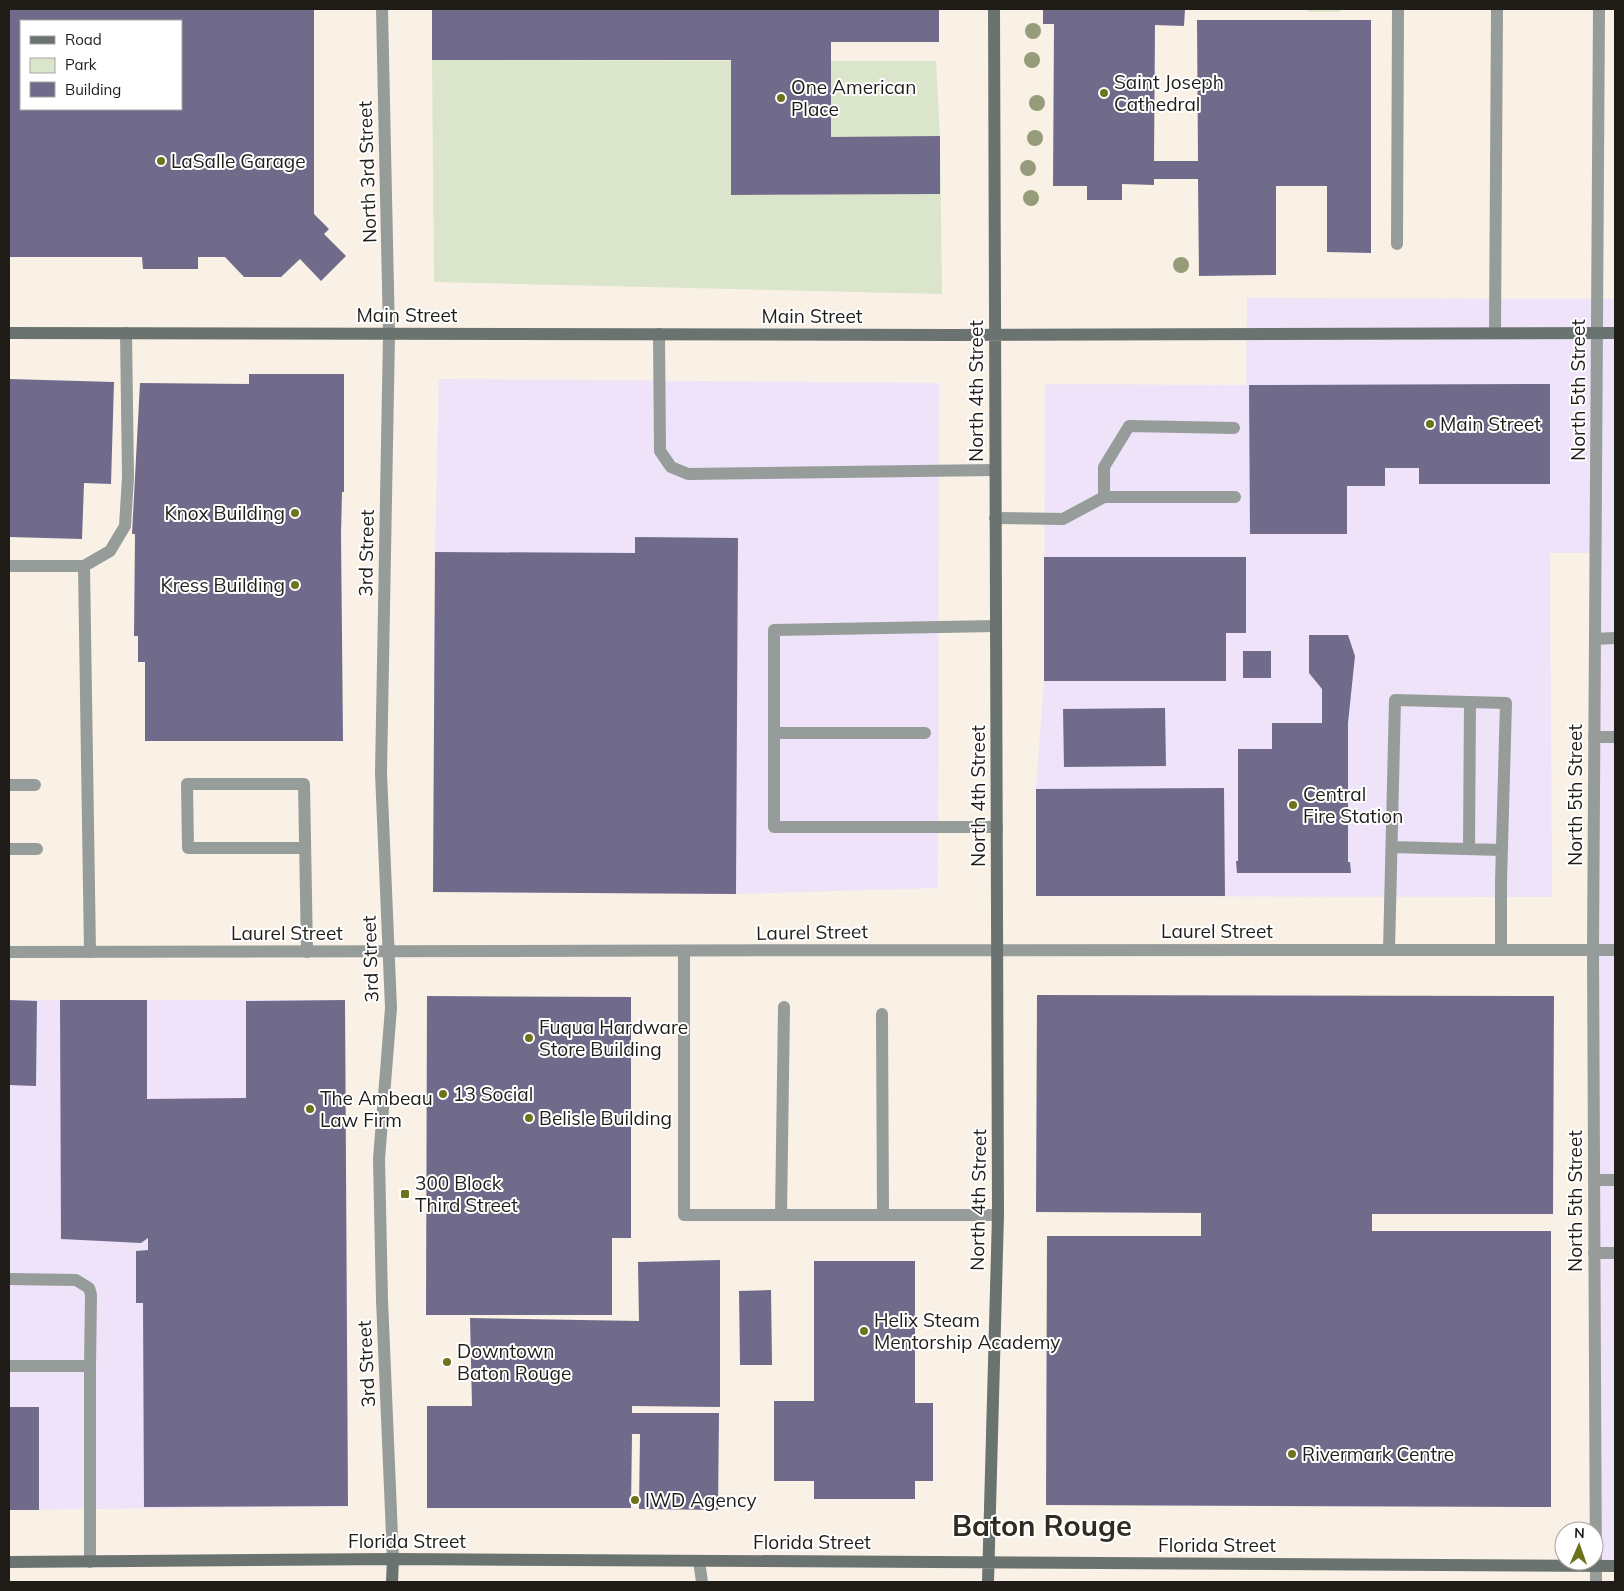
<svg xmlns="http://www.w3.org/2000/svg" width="1624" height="1591" viewBox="0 0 1624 1591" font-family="Mulish,sans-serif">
<rect width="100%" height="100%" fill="#f9f1e5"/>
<!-- commercial -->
<path fill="#eee3f8" d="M1247,298L1615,299V1566H1595L1596,553H1550L1552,897L1036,896V789L1044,681L1045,384L1246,385Z
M439,379L939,383L938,888L736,894L433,892L435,552Z
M9,1000H345L348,1506L9,1510Z"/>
<!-- green -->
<path fill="#dbe5cb" d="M1306,9H1340L1339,12H1308Z
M432,60L936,61L940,136L942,294L434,282Z"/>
<!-- building -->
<path fill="#716b8b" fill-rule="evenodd" d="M9,9H314V214L329,229L324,234L346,256L321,281L300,259L281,277H244L225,257H198V269H143L142,257H9ZM21,21H181V109H21Z
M432,9H939V42H831V137L940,136V194L731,195V60H432Z
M1043,9H1185L1184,26L1155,25L1154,161H1198L1197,20H1371V253L1327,252V186H1276V275L1199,276L1198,179H1154V185L1122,184V200H1087V186H1053L1054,24H1043Z
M249,374H344V492H342L341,534L343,741H145V662H138V636H134L135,534H132L140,383L249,384Z
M9,379L114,382L111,484L84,483L82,539L9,537Z
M1550,384V484H1419V468H1385V486H1347V534H1250L1249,385Z
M635,537L738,538L736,894L433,892L435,552L635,553Z
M1044,557H1246V633H1226V681H1044Z
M1309,635H1348L1355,656L1348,723V862H1350L1351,873H1237L1236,861H1238V749H1272V723H1322V689L1309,673Z
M1243,651H1271V678H1243Z
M1165,708L1166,766L1064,767L1063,709Z
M1224,788L1225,896H1036V789Z
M1037,995L1554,996L1553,1214H1372V1231H1551V1507L1046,1505L1047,1236H1201V1213L1036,1212Z
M427,996L631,997V1238H612V1315H426Z
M9,1000L37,1001L36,1086L9,1085Z
M60,1000H147V1099L246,1098V1001L345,1000L348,1506L144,1507L143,1303H136V1251L148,1250V1238L141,1243L61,1239Z
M720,1260V1407L632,1406V1413H719L718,1510L639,1509L640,1434H632L631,1508H427V1406H472L470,1318L639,1321L638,1262Z
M814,1261H915V1403H933V1481H915V1499H814V1481H774V1401H814Z
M771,1290L772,1365H740L739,1291Z
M9,1407H39V1510H9Z"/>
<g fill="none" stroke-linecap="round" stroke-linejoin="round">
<!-- lane -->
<path stroke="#969c99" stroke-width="12" d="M1397,244L1398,9
M1495,333L1497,9
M659,334L660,451L671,467L688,474L995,470
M1104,497V467L1129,426L1234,428
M995,518L1063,519L1104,497H1235
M9,566H84L110,551L125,526L128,477L126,333
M84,566L90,952
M996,626L774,630V827H997
M1595,639L1615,638
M774,733H925
M1594,737H1615
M9,785H35
M1392,847L1502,850
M305,848H188L187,784H304L307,952
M9,849H37
M1469,849L1470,702
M1389,950L1395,700L1506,703L1501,882V950
M684,952V1215H998
M882,1014L883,1215
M1594,1180H1615
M781,1215L784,1007
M1594,1253H1615
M9,1279L76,1280L89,1288L91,1295L90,1366H9
M699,1561L702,1582
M90,1562V1366"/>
<!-- street -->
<path stroke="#969c99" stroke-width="12" d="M382,9L389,334L381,773L391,1008L379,1159L382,1300L393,1559
M9,952C544,952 1080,948 1615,950
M1596,1582L1593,950L1599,9"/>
<!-- secondary -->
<path stroke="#6a736f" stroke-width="12" d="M9,333L952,335L1615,333
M9,1562L393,1559L1615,1566
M392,1582L393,1559
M988,1582L998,1215L994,9"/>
</g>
<!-- trees -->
<g fill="#969b79">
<circle cx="1033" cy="31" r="8"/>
<circle cx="1032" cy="60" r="8"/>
<circle cx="1037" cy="103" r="8"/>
<circle cx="1035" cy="138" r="8"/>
<circle cx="1028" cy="168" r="8"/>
<circle cx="1031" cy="198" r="8"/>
<circle cx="1181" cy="265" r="8"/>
</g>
<!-- markers -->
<g fill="#6d731b" stroke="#fff" stroke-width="2">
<circle cx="1104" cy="93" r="5"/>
<circle cx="781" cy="98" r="5"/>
<circle cx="161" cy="161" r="5"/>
<circle cx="1430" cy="424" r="5"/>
<circle cx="295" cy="513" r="5"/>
<circle cx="295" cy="585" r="5"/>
<circle cx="1293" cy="805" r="5"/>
<circle cx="529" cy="1038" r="5"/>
<circle cx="443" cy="1094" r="5"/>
<circle cx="310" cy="1109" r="5"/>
<circle cx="529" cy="1118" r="5"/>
<rect x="400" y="1189" width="10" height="10" rx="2.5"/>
<circle cx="864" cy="1331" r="5"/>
<circle cx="447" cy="1362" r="5"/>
<circle cx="1292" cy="1454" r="5"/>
<circle cx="635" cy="1500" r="5"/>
</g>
<g text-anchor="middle" stroke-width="4" stroke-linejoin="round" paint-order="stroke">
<!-- poi labels -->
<g font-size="19" fill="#201d19" stroke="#fff" text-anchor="start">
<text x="1114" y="89">Saint Joseph<tspan x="1114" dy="22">Cathedral</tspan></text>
<text x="791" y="94">One American<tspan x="791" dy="22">Place</tspan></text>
<text x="171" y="168">LaSalle Garage</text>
<text x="1440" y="431">Main Street</text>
<text x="285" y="520" text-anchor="end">Knox Building</text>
<text x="285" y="592" text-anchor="end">Kress Building</text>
<text x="1303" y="801">Central<tspan x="1303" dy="22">Fire Station</tspan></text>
<text x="539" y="1034">Fuqua Hardware<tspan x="539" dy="22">Store Building</tspan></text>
<text x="453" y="1101">13 Social</text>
<text x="320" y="1105">The Ambeau<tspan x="320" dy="22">Law Firm</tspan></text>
<text x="539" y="1125">Belisle Building</text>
<text x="415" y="1190">300 Block<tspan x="415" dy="22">Third Street</tspan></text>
<text x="874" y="1327">Helix Steam<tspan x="874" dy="22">Mentorship Academy</tspan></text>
<text x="457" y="1358">Downtown<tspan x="457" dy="22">Baton Rouge</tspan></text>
<text x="1302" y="1461">Rivermark Centre</text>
<text x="645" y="1507">IWD Agency</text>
</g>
<!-- street labels -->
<g font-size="19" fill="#201d19" stroke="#fff">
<text transform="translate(367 172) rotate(-92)" y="7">North 3rd Street</text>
<text x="407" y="322">Main Street</text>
<text x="812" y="323">Main Street</text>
<text transform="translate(1578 390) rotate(-90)" y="7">North 5th Street</text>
<text transform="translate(976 391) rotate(-90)" y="7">North 4th Street</text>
<text transform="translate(366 553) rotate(-89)" y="7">3rd Street</text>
<text transform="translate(1575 795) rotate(-90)" y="7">North 5th Street</text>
<text transform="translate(978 796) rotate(-90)" y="7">North 4th Street</text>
<text x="1217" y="938">Laurel Street</text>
<text transform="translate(812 932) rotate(-1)" y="7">Laurel Street</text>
<text x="287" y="940">Laurel Street</text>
<text transform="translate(370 959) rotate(-92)" y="7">3rd Street</text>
<text transform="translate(978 1200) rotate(-89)" y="7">North 4th Street</text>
<text transform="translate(1575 1201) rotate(-90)" y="7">North 5th Street</text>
<text transform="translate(366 1364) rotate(-93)" y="7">3rd Street</text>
<text x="407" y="1548">Florida Street</text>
<text x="812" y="1549">Florida Street</text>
<text x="1217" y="1552">Florida Street</text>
</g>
<!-- town labels -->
<g font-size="29" font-weight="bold" fill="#312b21" stroke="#fff">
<text x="1042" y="1536">Baton Rouge</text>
</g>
</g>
<!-- border -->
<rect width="1624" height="1591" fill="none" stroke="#201d19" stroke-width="20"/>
<!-- legend -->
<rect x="20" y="20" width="162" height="90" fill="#ffffff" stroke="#a6a5a3"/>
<rect x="30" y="36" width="25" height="8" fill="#6a736f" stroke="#a6a5a3"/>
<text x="65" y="45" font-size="15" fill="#201d19">Road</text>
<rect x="30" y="58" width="25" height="15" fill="#dbe5cb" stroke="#a6a5a3"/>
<text x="65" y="70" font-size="15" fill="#201d19">Park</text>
<rect x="30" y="82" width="25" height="15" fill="#716b8b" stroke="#a6a5a3"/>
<text x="65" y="95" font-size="15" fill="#201d19">Building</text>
<!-- north arrow -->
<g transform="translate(1579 1546) rotate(2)"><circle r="24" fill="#ffffff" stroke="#a6a5a3"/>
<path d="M0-4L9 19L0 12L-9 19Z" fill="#6d731b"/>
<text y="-8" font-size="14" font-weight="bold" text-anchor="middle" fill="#201d19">N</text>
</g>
</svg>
